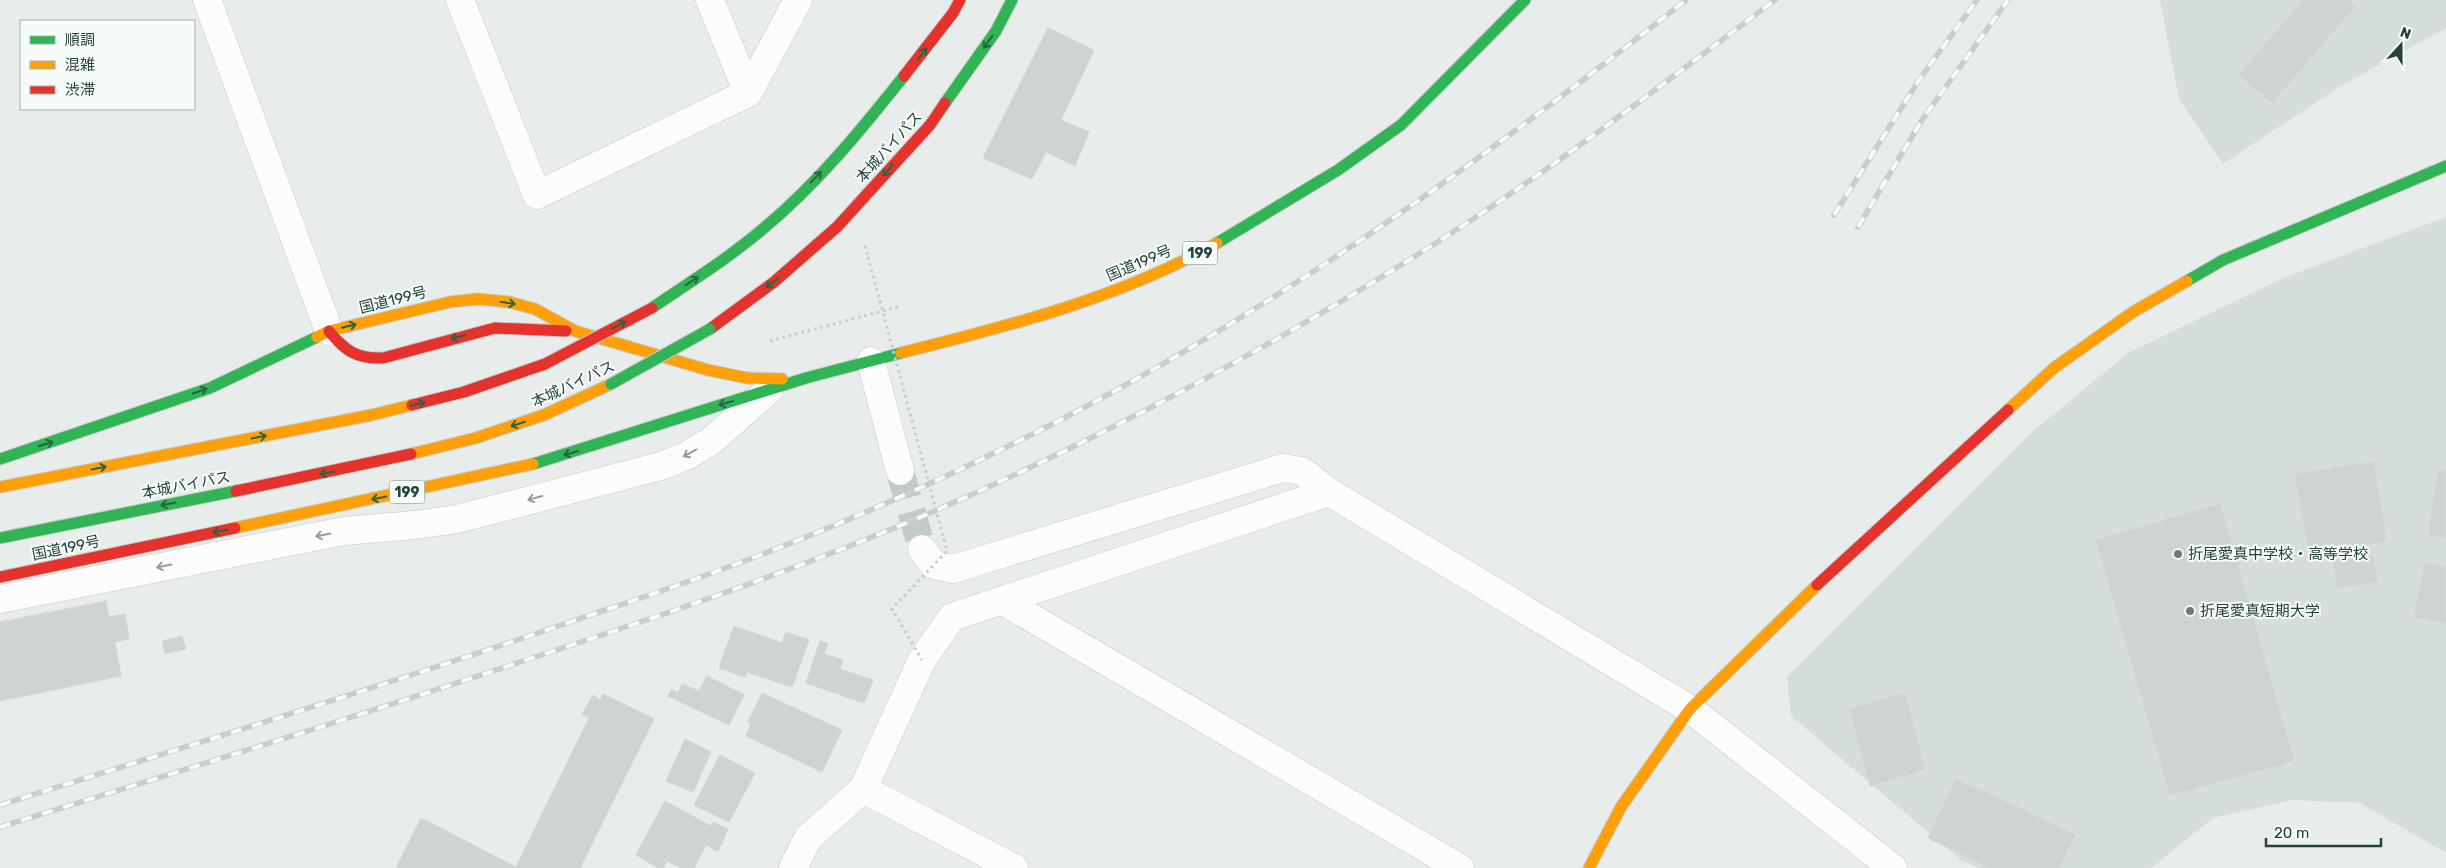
<svg xmlns="http://www.w3.org/2000/svg" width="2446" height="868" viewBox="0 0 2446 868" font-family="Rubik,'Noto Sans JP',sans-serif">
<rect width="100%" height="100%" fill="#e8edeb"/>
<!-- built -->
<path fill="#d6dedb" d="M2160,0H2446V28L2339,87L2223,164L2179,99Z
M2446,217V853L2360,803L2291,800L2213,818L2151,868H1980L1962,861L1791,716L1787,677L2032,432L2128,353L2283,278Z"/>
<!-- building -->
<path fill="#cfd4d2" stroke="#d1d6d4" d="M2303,0H2350L2356,5L2272,103L2239,75Z
M1048,28L1094,50L1061,120L1089,132L1075,166L1046,152L1032,179L983,158Z
M2373,462L2387,541L2309,554L2295,474Z
M2438,470L2446,471V538L2428,535Z
M2220,504L2294,761L2170,795L2096,540Z
M2373,556L2377,582L2338,587L2334,562Z
M2425,563L2446,567V623L2414,617Z
M106,601L109,617L125,614L129,639L115,642L121,676L0,701V622Z
M734,626L782,643L786,632L809,640L792,687L747,672L745,677L719,668Z
M182,636L186,649L165,654L162,641Z
M820,641L828,643L824,654L843,660L840,669L873,680L864,703L806,683Z
M707,676L744,695L729,725L668,696L672,689L678,693L682,684L699,691Z
M762,693L842,730L822,772L746,736L751,724L748,722Z
M1905,693L1925,769L1870,786L1850,709Z
M603,694L654,719L580,868H396L421,818L516,867L589,718L582,714L593,695L600,700Z
M685,739L711,752L693,792L666,781Z
M720,755L755,773L729,822L694,805Z
M1956,779L2075,834L2059,868H1991L1928,838Z
M665,801L711,826L713,822L728,829L718,852L706,845L694,868H681L667,861L663,868H658L636,855Z"/>
<g fill="none" stroke-linecap="round" stroke-linejoin="round">
<!-- street-tunnel -->
<path stroke="#c1cbc8" stroke-width="28" stroke-dasharray="28 14" stroke-linecap="butt" d="M900,471L922,549"/>
<defs>
<path id="street" d="M207,0L329,331
M460,0L537,195L748,93L798,0
M710,0L748,93
M871,361L900,471
M922,549L934,565L953,569L1283,468L1302,471L1329,492
M0,599L344,531L415,525L457,519L661,466L688,455L711,441L769,390
M1003,601L1460,868
M863,789L1014,868
M793,868L808,838L863,789L922,660L952,617L1329,492L1690,709L1893,868"/>
<path id="fast" d="M945,103L996,31L1012,0
M1217,243L1338,170L1401,125L1525,0
M2187,281L2223,260L2446,166
M652,308C690,282 729,258 764,228C817,184 861,130 904,76
M0,459L210,388L317,337
M533,464L806,378L901,353
M0,538L236,491"/>
<path id="slow" d="M317,337L329,331L450,302L478,299L509,302L535,309L575,331L708,370L747,378L782,379
M901,353C1009,326 1120,298 1217,243
M2008,410L2054,368L2133,312L2187,281
M411,454L476,438L544,415L611,384
M0,487L372,415L412,405
M235,528L533,464
M1589,868L1621,807L1690,709L1817,585"/>
<path id="jam" d="M904,76L953,13L960,0
M710,329L774,282L837,227L930,125L945,103
M329,331C345,351 357,359 383,358L495,328L566,331
M412,405L464,392L545,364
M236,491L411,454
M0,577L235,528
M1817,585L2008,410"/>
</defs>
<!-- street casing -->
<use href="#street" stroke="#c5cac8" stroke-width="29"/>
<!-- fast casing -->
<use href="#fast" stroke="#c3cbc8" stroke-width="13"/>
<!-- slow casing -->
<use href="#slow" stroke="#c3cbc8" stroke-width="13"/>
<!-- jam casing -->
<use href="#jam" stroke="#c3cbc8" stroke-width="13"/>
<!-- path -->
<path stroke="#c3ccca" stroke-width="3" stroke-dasharray="2.5 4" stroke-linecap="butt" d="M865,246L868,257
M770,341L901,306"/>
<!-- street -->
<use href="#street" stroke="#fcfcfc" stroke-width="28"/>
<!-- fast -->
<use href="#fast" stroke="#30b455" stroke-width="11"/>
<!-- slow -->
<use href="#slow" stroke="#ff9f0a" stroke-width="11"/>
<!-- jam -->
<use href="#jam" stroke="#e5322d" stroke-width="11"/>
<defs>
<path id="rail" d="M1834,215L1919,80L1977,0
M1858,227L1922,120L2008,0
M0,805C181,748 362,693 541,632C601,611 661,592 720,570C836,528 956,474 1066,417C1287,302 1491,154 1686,0
M0,827C177,772 354,718 529,659C664,615 799,569 930,513C1118,431 1298,333 1470,221C1575,152 1675,75 1775,0"/>
</defs>
<!-- rail casing -->
<use href="#rail" stroke="#c9cdcc" stroke-width="5.5"/>
<!-- rail -->
<use href="#rail" stroke="#f7fbf9" stroke-width="4" stroke-dasharray="11" stroke-linecap="butt"/>
<defs>
<path id="fast-bridge" d="M611,384L710,329"/>
<path id="jam-bridge" d="M545,364L652,308"/>
</defs>
<!-- fast-bridge casing -->
<use href="#fast-bridge" stroke="#c3ccc9" stroke-width="13" stroke-linecap="butt"/>
<!-- jam-bridge casing -->
<use href="#jam-bridge" stroke="#c3ccc9" stroke-width="13" stroke-linecap="butt"/>
<!-- path-bridge -->
<path stroke="#c3ccca" stroke-width="3" stroke-dasharray="2.5 4" stroke-linecap="butt" d="M868,257L947,551L892,609L922,660"/>
<!-- fast-bridge -->
<use href="#fast-bridge" stroke="#30b455" stroke-width="11"/>
<!-- jam-bridge -->
<use href="#jam-bridge" stroke="#e5322d" stroke-width="11"/>
</g>
<!-- one-way arrows -->
<defs><path id="oneway-shaft" d="M-6 0H5M1.5-3L5.5 0L1.5 3" fill="none" stroke-width="1.6" stroke-linecap="round" stroke-linejoin="round" transform="scale(1.25)"/></defs>
<g stroke="#286442">
<use href="#oneway-shaft" transform="translate(988 42) rotate(125)"/>
<use href="#oneway-shaft" transform="translate(922 54) rotate(-53)"/>
<use href="#oneway-shaft" transform="translate(888 170) rotate(132)"/>
<use href="#oneway-shaft" transform="translate(816 177) rotate(-46)"/>
<use href="#oneway-shaft" transform="translate(692 281) rotate(-34)"/>
<use href="#oneway-shaft" transform="translate(772 283) rotate(142)"/>
<use href="#oneway-shaft" transform="translate(508 303) rotate(10)"/>
<use href="#oneway-shaft" transform="translate(619 325) rotate(-27)"/>
<use href="#oneway-shaft" transform="translate(349 326) rotate(-14)"/>
<use href="#oneway-shaft" transform="translate(458 337) rotate(164)"/>
<use href="#oneway-shaft" transform="translate(200 391) rotate(-19)"/>
<use href="#oneway-shaft" transform="translate(726 403) rotate(164)"/>
<use href="#oneway-shaft" transform="translate(418 404) rotate(-14)"/>
<use href="#oneway-shaft" transform="translate(518 424) rotate(162)"/>
<use href="#oneway-shaft" transform="translate(259 437) rotate(-11)"/>
<use href="#oneway-shaft" transform="translate(46 444) rotate(-18)"/>
<use href="#oneway-shaft" transform="translate(571 453) rotate(164)"/>
<use href="#oneway-shaft" transform="translate(99 468) rotate(-11)"/>
<use href="#oneway-shaft" transform="translate(327 473) rotate(169)"/>
<use href="#oneway-shaft" transform="translate(379 498) rotate(168)"/>
<use href="#oneway-shaft" transform="translate(168 504) rotate(169)"/>
<use href="#oneway-shaft" transform="translate(220 531) rotate(168)"/>
</g>
<g stroke="#909f9b">
<use href="#oneway-shaft" transform="translate(690 453) rotate(152)"/>
<use href="#oneway-shaft" transform="translate(535 498) rotate(165)"/>
<use href="#oneway-shaft" transform="translate(323 535) rotate(169)"/>
<use href="#oneway-shaft" transform="translate(164 566) rotate(169)"/>
</g>
<!-- markers -->
<g fill="#697e78" stroke="#f7fbf9" stroke-width="2">
<circle cx="2178" cy="554" r="5"/>
<circle cx="2190" cy="611" r="5"/>
</g>
<g text-anchor="middle" stroke-width="4" stroke-linejoin="round" paint-order="stroke">
<!-- shield labels -->
<g fill="#f7fbf9" stroke="#637a73" stroke-width="1">
<rect x="1182.5" y="241.5" width="35" height="23" rx="4"/>
<rect x="389.5" y="480.5" width="35" height="23" rx="4"/>
</g>
<g font-size="14" font-weight="bold" fill="#24423a">
<text x="1200" y="258">199</text>
<text x="407" y="497">199</text>
</g>
<!-- street labels -->
<g font-size="15" fill="#24423a" stroke="#f7fbf9">
<text transform="translate(889 147) rotate(-48)" y="5">本城バイパス</text>
<text transform="translate(1139 263) rotate(-23)" y="5">国道199号</text>
<text transform="translate(393 300) rotate(-14)" y="5">国道199号</text>
<text transform="translate(573 384) rotate(-25)" y="5">本城バイパス</text>
<text transform="translate(186 485) rotate(-11)" y="5">本城バイパス</text>
<text transform="translate(66 548) rotate(-12)" y="5">国道199号</text>
</g>
<!-- poi labels -->
<g font-size="15" fill="#24423a" stroke="#f7fbf9" text-anchor="start">
<text x="2188" y="559">折尾愛真中学校・高等学校</text>
<text x="2200" y="616">折尾愛真短期大学</text>
</g>
</g>
<!-- legend -->
<rect x="20" y="20" width="175" height="90" fill="#f7fbf9" stroke="#a3b1ad"/>
<rect x="30" y="36" width="25" height="8" fill="#30b455" stroke="#a3b1ad"/>
<text x="65" y="45" font-size="15" fill="#24423a">順調</text>
<rect x="30" y="61" width="25" height="8" fill="#ff9f0a" stroke="#a3b1ad"/>
<text x="65" y="70" font-size="15" fill="#24423a">混雑</text>
<rect x="30" y="86" width="25" height="8" fill="#e5322d" stroke="#a3b1ad"/>
<text x="65" y="95" font-size="15" fill="#24423a">渋滞</text>
<!-- north arrow -->
<g transform="translate(2401 45) rotate(21)" stroke="#f7fbf9" stroke-width="4" paint-order="stroke">
<path d="M0-4L9 19L0 12L-9 19Z" fill="#24423a"/>
<text y="-8" font-size="14" font-weight="bold" text-anchor="middle" fill="#24423a">N</text>
</g>
<!-- scale -->
<path d="M2266 838v8h115v-8" fill="none" stroke="#24423a" stroke-width="2.5"/>
<text x="2274" y="838" font-size="15" fill="#24423a" stroke="#f7fbf9" stroke-width="4" paint-order="stroke">20 m</text>
</svg>
